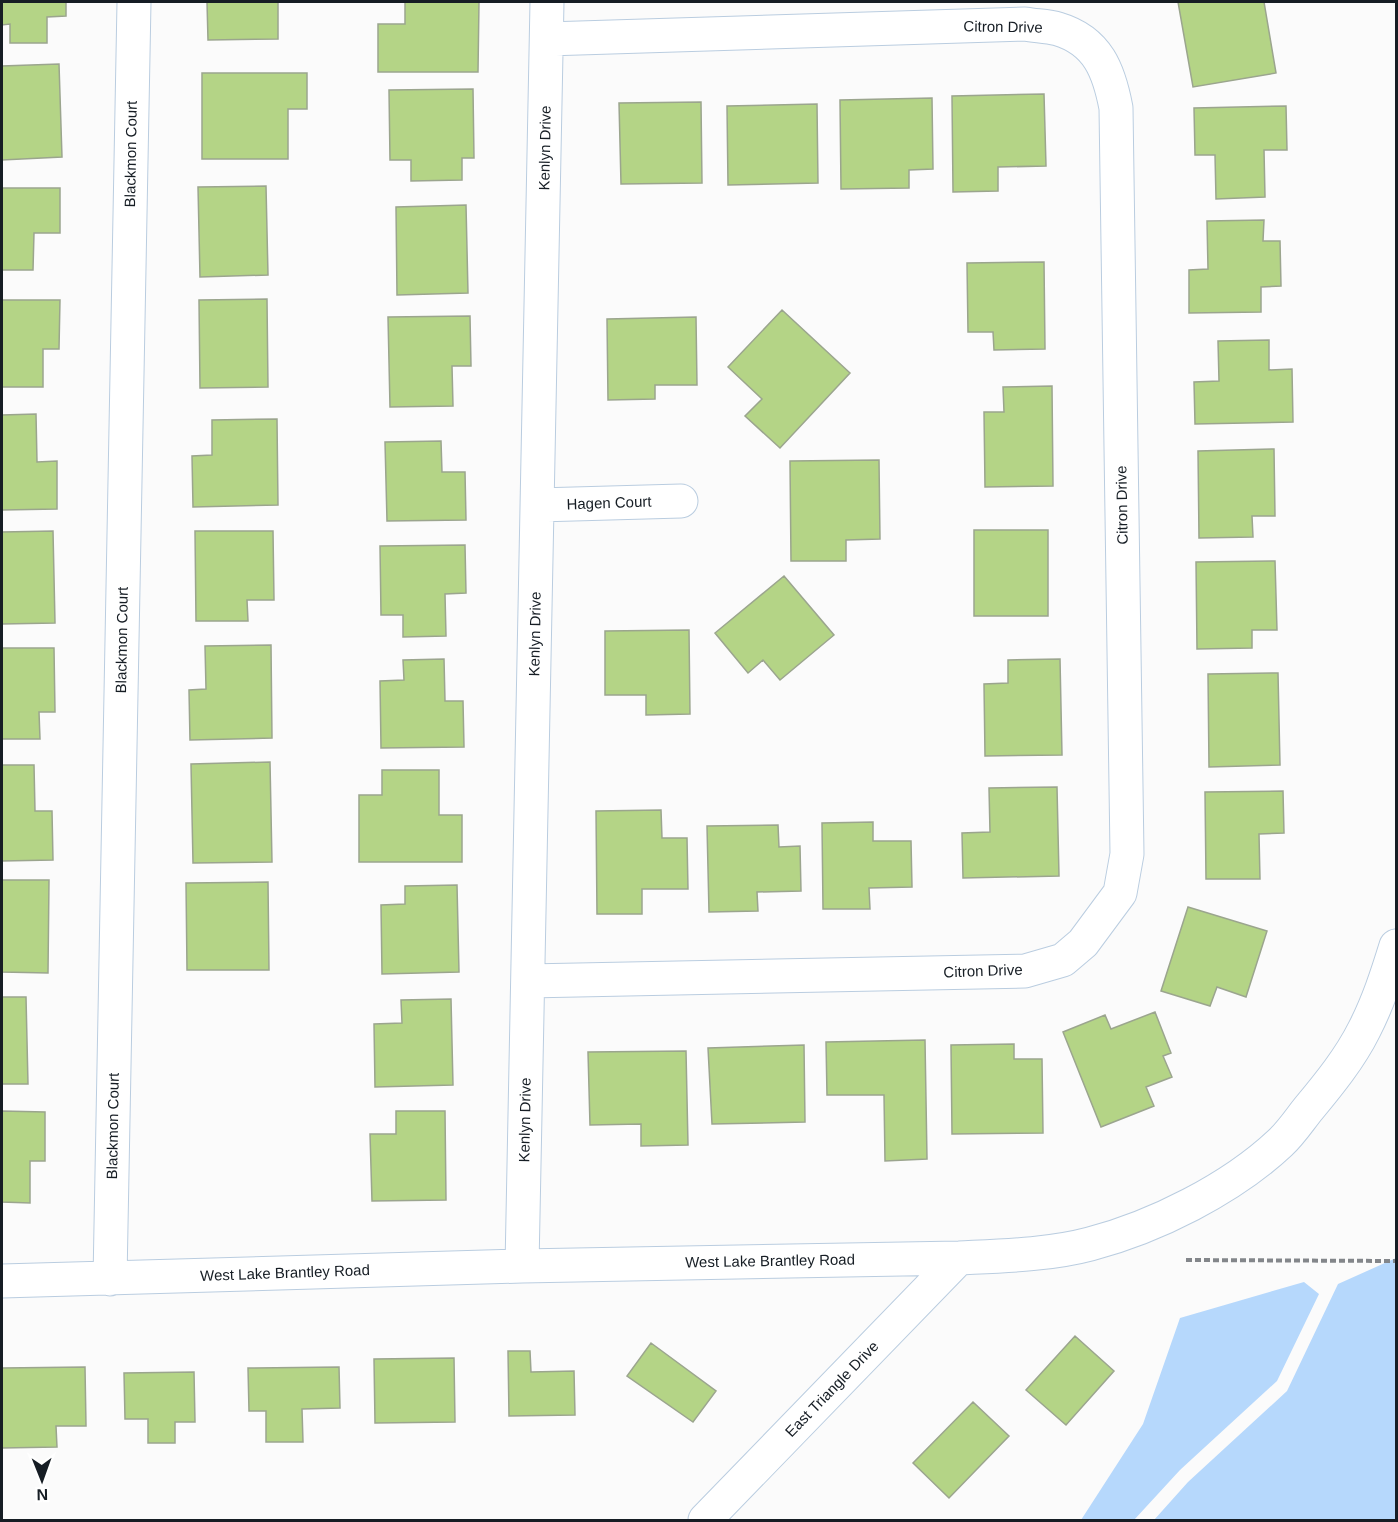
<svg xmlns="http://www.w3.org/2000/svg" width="1398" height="1522" viewBox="0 0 1398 1522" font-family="Arial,sans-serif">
<rect width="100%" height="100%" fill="#fbfbfb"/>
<!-- green -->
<path fill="#b6d8fc" d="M1396,1258V1520H1154L1188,1482L1287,1391L1338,1284Z
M1304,1282L1319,1294L1277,1381L1180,1470L1134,1520H1081L1143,1424L1180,1318Z"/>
<!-- building -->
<path fill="#b4d486" stroke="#9ba58e" stroke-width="1.5" d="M2,2H66V16L47,17V43H10V24L2,25Z
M207,2H278V39L208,40Z
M405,2H479L478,72H378V24H405Z
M1178,2H1264L1276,73L1193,87Z
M59,64L62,157L2,160V66Z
M202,73H307V109H288V159H202Z
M473,89L474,158H462V180L411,181V160H390L389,90Z
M1044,94L1046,166L998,167V191L953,192L952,96Z
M932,98L933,169L909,170V188L841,189L840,100Z
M701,102L702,183L621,184L619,103Z
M817,104L818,183L728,185L727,106Z
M1286,106L1287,150H1264L1265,197L1216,199L1215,155H1195L1194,108Z
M266,186L268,275L200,277L198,187Z
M2,188H60V233H34L33,270H2Z
M466,205L468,293L397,295L396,207Z
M1264,220L1263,241H1280L1281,286L1261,287V312L1189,313V270L1208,269L1207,221Z
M1044,262L1045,349L994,350L993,332H968L967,263Z
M267,299L268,387L200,388L199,300Z
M2,300H60L59,349H43V387H2Z
M782,310L850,373L780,448L745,416L762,399L728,367Z
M470,316L471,366H452L453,406L390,407L388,317Z
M696,317L697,385H655V399L608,400L607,319Z
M1269,340V370L1292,369L1293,422L1195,424L1194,382L1219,381L1218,341Z
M1052,386L1053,486L985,487L984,412H1004L1003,387Z
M36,414L37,462L57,461V509L2,510V415Z
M277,419L278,505L193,507L192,456L212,455V420Z
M441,441L442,472H465L466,520L387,521L385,442Z
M1274,449L1275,516H1252L1253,537L1199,538L1198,451Z
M879,460L880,539L846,540V561H791L790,461Z
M974,530H1048V616H974Z
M53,531L55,623L2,624V532Z
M195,531H273L274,600H247L248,621H196Z
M465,545L466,593L445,594L446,636L403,637V615H381L380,546Z
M1275,561L1277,630H1252V648L1197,649L1196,562Z
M784,576L834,635L780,680L763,660L748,673L715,633Z
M689,630L690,714L646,715V695H605V631Z
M271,645L272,738L190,740L189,690L206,689L205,646Z
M2,648H54L55,712H39L40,739H2Z
M444,659L445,701H463L464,747L381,748L380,681L404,680L403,660Z
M1060,659L1062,755L985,756L984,684L1008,683V660Z
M1278,673L1280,765L1209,767L1208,674Z
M270,762L272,862L193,863L191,764Z
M2,765H34L35,811H52L53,860L2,861Z
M382,770H439V815H462V862H359V795H382Z
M1057,787L1059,876L963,878L962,833L990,832L989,788Z
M1283,791L1284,833L1259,834L1260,879H1206L1205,792Z
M661,810L662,838H687L688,889H642V914H597L596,811Z
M873,822V841H911L912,887L869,888L870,909H823L822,823Z
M778,825L779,847L800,846L801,891L757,892L758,911L709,912L707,826Z
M2,880H49L48,973L2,972Z
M268,882L269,970H187L186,883Z
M457,885L459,972L382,974L381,905L405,904V886Z
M1188,907L1267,931L1246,997L1217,987L1210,1006L1161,991Z
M2,997H26L28,1084H2Z
M451,999L453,1085L375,1087L374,1024L402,1023L401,1000Z
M1155,1012L1171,1053L1163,1056L1172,1077L1146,1087L1154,1106L1101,1127L1063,1032L1105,1015L1111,1029Z
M925,1040L927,1159L885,1161L884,1095H827L826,1042Z
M1014,1044V1059H1042L1043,1133L952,1134L951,1045Z
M804,1045L805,1122L712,1124L708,1048Z
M686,1051L688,1145L641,1146V1124L590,1125L588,1052Z
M2,1111L45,1112V1161H30V1203L2,1202Z
M396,1111H445L446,1200L372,1201L370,1134H396Z
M1075,1336L1114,1371L1066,1425L1026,1390Z
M651,1343L716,1391L693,1422L627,1376Z
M508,1351H530L531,1372L574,1371L575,1415L509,1416Z
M454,1358L455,1422L375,1423L374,1359Z
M85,1367L86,1426H56L57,1447L2,1448V1368Z
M339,1367L340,1408L302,1409L303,1442H266V1411H249L248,1368Z
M194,1372L195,1422H175V1443H148V1419H125L124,1373Z
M973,1402L1009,1436L949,1498L913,1463Z"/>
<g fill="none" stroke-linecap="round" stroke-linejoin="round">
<defs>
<path id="minor" d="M538,505L681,501
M528,981L1025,971L1063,960L1083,943L1120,893L1127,854L1116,108C1109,71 1098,41 1058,29C1048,26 1036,26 1025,24L547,39
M522,1266L547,2
M110,1279L134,2
M2,1281L522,1266L959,1258C1000,1256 1049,1255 1090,1244C1155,1227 1231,1189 1280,1143C1291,1133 1300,1119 1309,1108C1329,1084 1350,1058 1364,1030C1378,1003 1387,975 1396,946
M705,1520L959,1258"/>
</defs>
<!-- minor casing -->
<use href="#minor" stroke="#bacde0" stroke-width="35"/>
<!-- path -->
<path stroke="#83868a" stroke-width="4" stroke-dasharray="6 3" stroke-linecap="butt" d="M1186,1260L1396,1261"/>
<!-- minor -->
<use href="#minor" stroke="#fff" stroke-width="33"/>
</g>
<g text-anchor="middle" stroke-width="6" stroke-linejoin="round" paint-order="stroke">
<!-- street labels -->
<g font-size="15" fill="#161d24" stroke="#fff">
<text transform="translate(1003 27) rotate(1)" y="5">Citron Drive</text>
<text transform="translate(545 148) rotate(-89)" y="5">Kenlyn Drive</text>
<text transform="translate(131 154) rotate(-89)" y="5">Blackmon Court</text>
<text transform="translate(609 503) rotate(-2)" y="5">Hagen Court</text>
<text transform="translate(1122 505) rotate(-91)" y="5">Citron Drive</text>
<text transform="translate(535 634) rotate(-89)" y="5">Kenlyn Drive</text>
<text transform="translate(122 640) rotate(-89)" y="5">Blackmon Court</text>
<text transform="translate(983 971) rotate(-2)" y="5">Citron Drive</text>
<text transform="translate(525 1120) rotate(-89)" y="5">Kenlyn Drive</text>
<text transform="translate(113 1126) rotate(-89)" y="5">Blackmon Court</text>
<text transform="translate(770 1261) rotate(-1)" y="5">West Lake Brantley Road</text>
<text transform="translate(285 1273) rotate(-2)" y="5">West Lake Brantley Road</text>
<text transform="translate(832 1389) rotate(-46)" y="5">East Triangle Drive</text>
</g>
</g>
<!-- border -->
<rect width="1398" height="1522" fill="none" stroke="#161d24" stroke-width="6"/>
<!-- north arrow -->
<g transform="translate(42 1480) rotate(179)" stroke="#ffffff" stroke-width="4.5" paint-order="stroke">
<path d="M0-4.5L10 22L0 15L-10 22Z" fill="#161d24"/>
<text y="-9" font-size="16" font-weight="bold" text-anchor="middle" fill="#161d24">N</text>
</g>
</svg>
